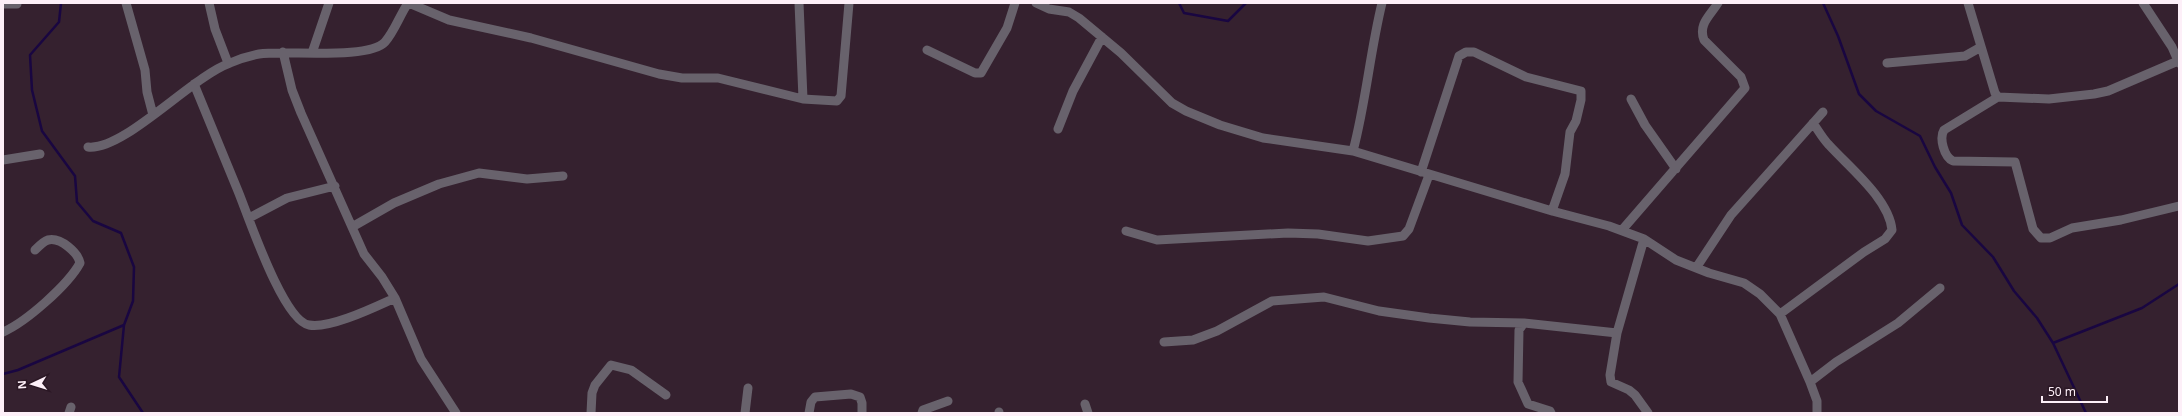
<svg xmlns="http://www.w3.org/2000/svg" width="2182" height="416" viewBox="0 0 2182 416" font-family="'Noto Sans',sans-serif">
<rect width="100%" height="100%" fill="#35212f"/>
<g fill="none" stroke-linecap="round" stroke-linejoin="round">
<!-- stream -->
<path stroke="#190641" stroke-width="2.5" d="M61,3L59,22L30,55L32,90L42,131L75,176L77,202L93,221L121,233L134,267L133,301L124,325L119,377L143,413
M1179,3L1184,13L1228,21L1246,3
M1823,3L1838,36L1859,94L1876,111L1920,136L1935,167L1951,193L1962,225L1993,257L2014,291L2037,318L2053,343L2086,413
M2053,343L2142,308L2179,284
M3,374L18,370L124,325"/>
<!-- street -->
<path stroke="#68626c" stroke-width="9" d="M126,3L145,70L147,92L153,115
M209,3L215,29L228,63
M409,3L449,20L531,38L659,74L682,78H718L803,99L837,101L841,96L849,3
M799,3L803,99
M1036,3L1049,9L1069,12L1079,18L1121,53L1172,103L1186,111L1220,125L1263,138L1353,151L1552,211L1609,226L1644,239L1676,260L1709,273L1744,283L1760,294L1780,314L1810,382L1817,401V413
M1968,3L1995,93L1998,97
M2143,3L2172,47L2179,63
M3,4H17
M927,50L975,73H981L1007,28L1015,3
M283,52L292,90L301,113L364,254L382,277L395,298L421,359L456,413
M312,53L329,3
M2178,61L2108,91L2094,94L2049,99L1998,97L1944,130C1939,138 1944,157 1953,161L2015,162L2033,229L2041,238H2050L2072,228L2121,220L2179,206
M1887,63L1965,56L1981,47
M194,84C209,120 223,155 238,191C248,215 283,321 309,325C330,329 375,307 395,298
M1631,99L1645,125L1676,169
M1058,129L1073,91L1102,37
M88,147C124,151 191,77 230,63C239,59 249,56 259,54C285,50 369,60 385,42C394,32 400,15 408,3
M1353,151C1366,102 1370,52 1382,3
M3,160L40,154
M1421,172L1459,56L1466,52H1474L1526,77L1581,91V100L1576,121L1570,132L1565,174L1552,211
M249,218L287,198L335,186
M352,227L394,203L439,184L479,173L527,179L563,176
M1622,230L1745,88L1741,77L1704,40C1698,24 1710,16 1718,3
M1126,231L1157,240L1288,233L1318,234L1368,241L1403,236L1409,229L1429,175
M1644,239L1617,333L1610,375L1611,382L1629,390L1635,395L1648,413
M1696,268L1731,215L1823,112
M1780,314L1864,252L1885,239L1892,230C1889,199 1850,168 1829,145C1823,139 1818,130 1813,123
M1524,323L1519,330L1518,382L1528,404L1550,411L1551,413
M3,332C26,322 68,285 80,263C78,253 61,237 48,240C44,241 39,246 35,250
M1164,342L1193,340L1217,331L1272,301L1324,297L1379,311L1429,318L1470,322L1524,323L1617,333
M1810,382L1836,362L1898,323L1940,288
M1085,404L1088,413
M999,412V413
M69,413L71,407
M591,413L592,393L595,385L611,365L631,370L666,395
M745,413L748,388
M809,413L811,402L815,397L851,394L860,397L862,403V413
M922,413L923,410L948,401"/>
</g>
<!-- border -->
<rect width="2182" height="416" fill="none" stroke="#fdeff8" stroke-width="8"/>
<!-- north arrow -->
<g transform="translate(32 384) rotate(266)" stroke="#2b1825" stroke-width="3" paint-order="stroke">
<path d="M0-3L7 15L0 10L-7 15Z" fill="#fdeff8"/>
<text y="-6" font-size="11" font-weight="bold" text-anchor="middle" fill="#fdeff8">N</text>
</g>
<!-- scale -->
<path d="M2042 396v6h65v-6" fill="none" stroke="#fdeff8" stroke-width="2"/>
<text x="2048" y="396" font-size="12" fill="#fdeff8" stroke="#2b1825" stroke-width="3" paint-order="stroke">50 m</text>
</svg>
